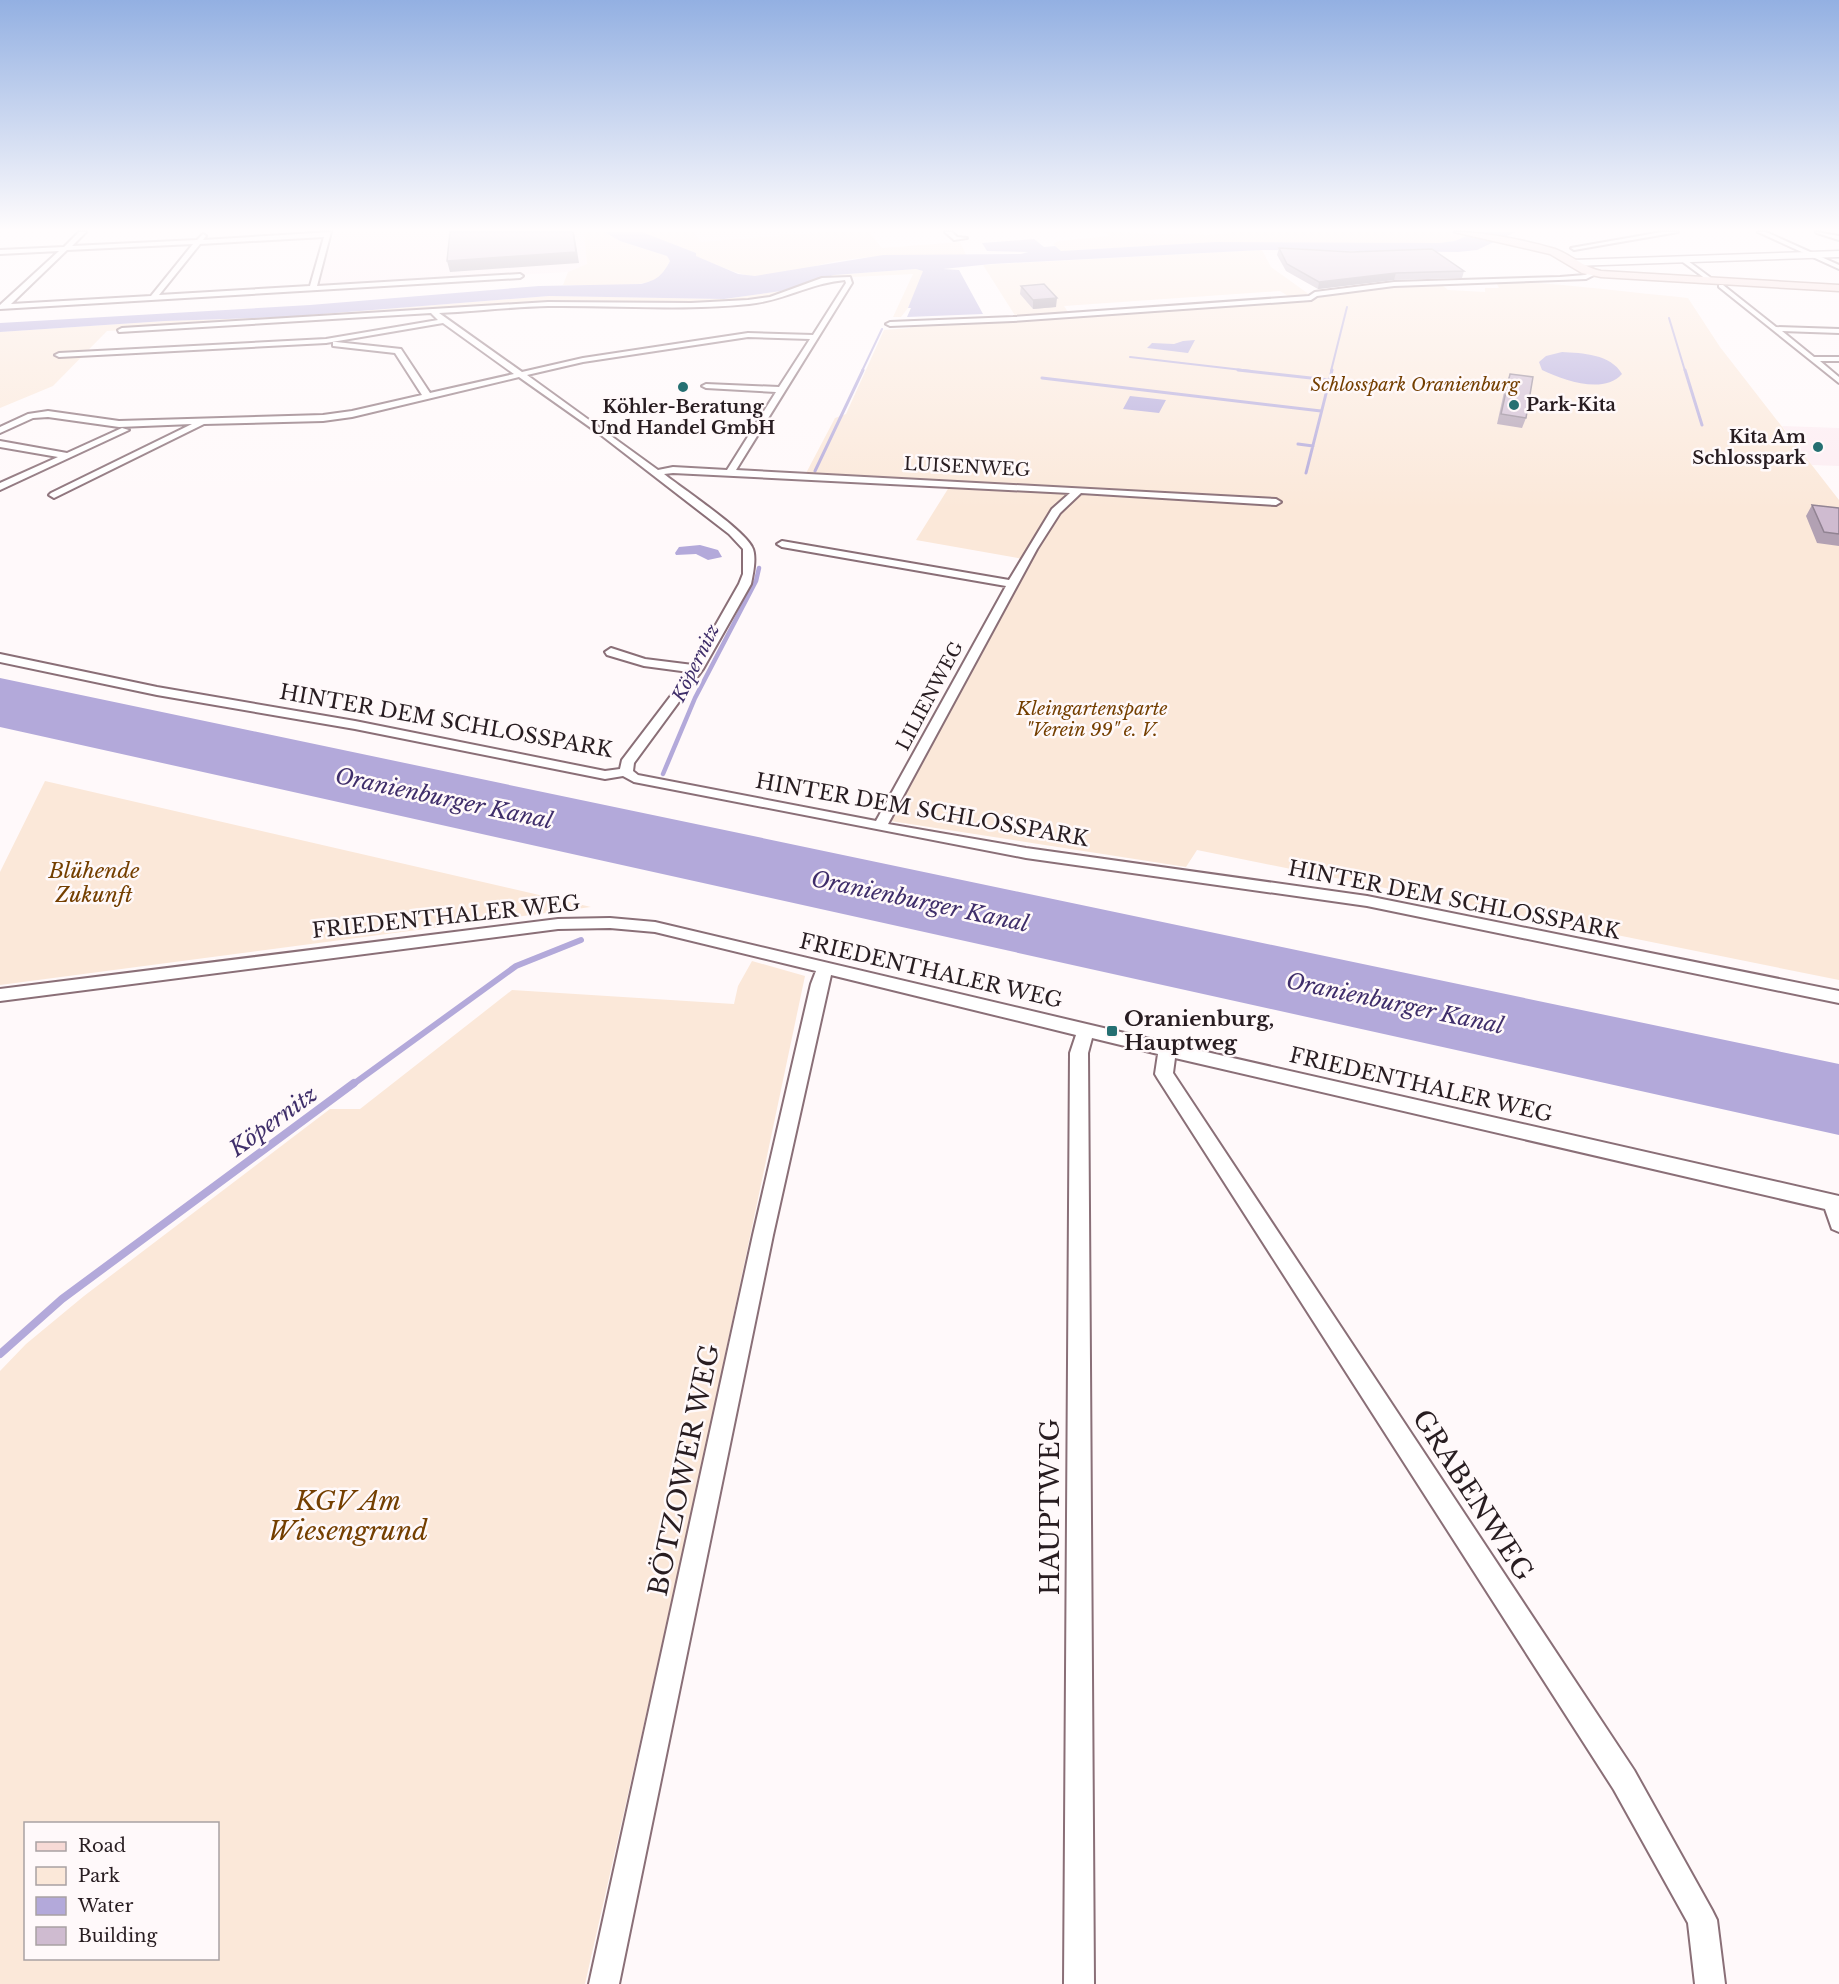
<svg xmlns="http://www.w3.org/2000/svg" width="1839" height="1984" viewBox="0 0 1839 1984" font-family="'Libre Baskerville',serif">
<rect width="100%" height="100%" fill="#fff9fa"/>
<!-- built -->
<path fill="#fdedf2" d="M335,232H584L587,265L568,272L317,287Z
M695,232H824L700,242Z
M1782,426L1839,428V466L1812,465Z"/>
<!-- green -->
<path fill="#fbe8d9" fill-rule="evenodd" d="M584,232H605L620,241L667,256L670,261C666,268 664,275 657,279C639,289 585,285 563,285L568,272L587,264Z
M641,232H695L700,242L824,232H876L870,233L882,248L960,242L966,255C923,255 880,254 838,261C810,266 780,278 751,276C732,273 714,263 695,256L696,253Z
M1105,232L1209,235L1235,232H1449L1468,236L1455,241L1439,243L1215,242L1061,251L1053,244L1059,241L1109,236Z
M1262,250L1271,267L1310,295L1288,296L1280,291L1064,306L1068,312L1090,310L1091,312L1016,317L983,265Z
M916,269L924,271L908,308L901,317H893L913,274L832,278L771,299L691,305L571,304L107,331L53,386L0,408V332L165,321L285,317L549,296L724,299L781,291L834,275Z
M1513,281C1572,285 1628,292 1688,298L1720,347L1839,500V980L1197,850L1186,867L884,820L1023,559L916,540L951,484L804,477L835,418L846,414L884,330L910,328V325L1053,318L1315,299C1356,286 1399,286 1442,285L1448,290L1485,292V288H1499L1497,284Z
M45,781L591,907L0,985V872Z
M752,961L805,976L691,1516L585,1984H0V1371L26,1344L84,1296L330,1109H360L512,990L734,1004L738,986ZM26,1824H218V1958H26Z"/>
<!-- water -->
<path fill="#b3a9da" d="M605,232H642L696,253V256L738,274L755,276L883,255L1021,254L1028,252L987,251L982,243L1034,239L1044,247L1055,246L1061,251L1215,242L1439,243L1455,241L1476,232H1515L1477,250L1458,252L1262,250L991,264L943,269L959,270L983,314L907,317L911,308H908L923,271L916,269L834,275L781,291L724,299L549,296L285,317L165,321L0,332V323L310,305L539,286L641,284C657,280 662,276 670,261L667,256L620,241Z
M1195,340L1188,353L1147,348L1152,343L1174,344L1183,341Z
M1562,352C1582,353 1611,354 1622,374C1603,395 1564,380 1542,370L1539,362L1546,356Z
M1130,396L1166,400L1159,413L1123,409Z
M700,545L718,550L722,557L708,560L696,554L676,555L675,553L679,547Z
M0,678L1839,1064V1135L0,727Z"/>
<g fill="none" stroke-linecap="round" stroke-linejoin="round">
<!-- stream-far4 -->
<path stroke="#b3a9da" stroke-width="2" d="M1669,318L1685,371
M1130,357L1251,371
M862,371L882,329
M1331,371L1347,307"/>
<!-- stream-far3 -->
<path stroke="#b3a9da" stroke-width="3" d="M1238,370L1329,380
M1685,370L1702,425
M1042,378L1321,411
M1298,444L1313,446
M815,471L863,370
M1306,473L1332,370"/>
<!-- stream-far2 -->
<path stroke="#b3a9da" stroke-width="4.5" d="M663,774L695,698L756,581L759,568"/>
<!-- stream-far1 -->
<path stroke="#b3a9da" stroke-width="6" d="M352,1085L516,966L581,940"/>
<!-- stream -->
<path stroke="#b3a9da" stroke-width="8" d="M0,1354L62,1299L354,1083"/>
<defs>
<path id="street" d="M79,232H86L72,246L197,240L203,234L206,236L203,240L331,232L317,286L520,274L523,276L520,278L0,309V305L59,251L0,254V250L64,247ZM324,237L310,286L159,295L200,244ZM193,244L151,296L11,304L67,250Z
M945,232H952L957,237L967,238L954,240Z
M1662,232H1678L1574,250L1571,248Z
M1758,232H1766L1839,265V269Z
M1816,232L1839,236V240L1817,233Z
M1680,258H1684L1715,281L1710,282L1680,260Z
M1594,271L1596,274L1586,279L1394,286L1317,296L1311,300L1013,321L890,326L886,324L890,322L1013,317L1309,296L1315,292L1394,282L1560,277L1585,275Z
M850,277L852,283L736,470L1276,499L1281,502L1276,505L1081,493L1060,513L1037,549L888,824L1026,848L1367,896L1839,991V1003L1367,906L1026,858L634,782L623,776L605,779L355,729L157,695L0,662V654L157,687L355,721L605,771L620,769L622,760L689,672L644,666L607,655L605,652L611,648L645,659L693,665L739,584L743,574V549L729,534L601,435L519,377L352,417L323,421L204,424L54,498L49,495L51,493L192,424L119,427L48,417L33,418L0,433V427L28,414L48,411L119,421L323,415L352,411L422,395L395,353L333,346V342H336L401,349L430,393L514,374L443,323L326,343L59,357L55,355L59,353L326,339L438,320L431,313L119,332L118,330L122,328L548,302L691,303L748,300L770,297L822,278ZM845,280L846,283L813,335L748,333L583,358L522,372L439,313C476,311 512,307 548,306C615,305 682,311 749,304C783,301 810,283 845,280ZM748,337L810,339L779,387L706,384L702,386L706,388L776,392L727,470L673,467L658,470L527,375L583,362ZM673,473L1070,493L1052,509L1009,580L782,541L777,544L782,547L1006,586L876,821L638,775L633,771L634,763L703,669L751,584C753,574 757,556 752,547C743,529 683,489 664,474Z
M1719,285H1723L1776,327L1839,329V333L1782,331L1814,357H1839V361H1820L1839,377V383L1719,287Z
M122,428L129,430L0,490V483L58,457L0,447V441L67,453Z
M610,918L655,922L1167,1043L1839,1196V1232L1832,1229L1825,1209L1175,1058L1173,1073L1634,1770L1712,1910L1717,1920L1725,1984H1695L1688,1923L1614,1790L1158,1079L1155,1074L1158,1054L1092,1038L1088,1053L1094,1984H1064L1070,1053L1076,1035L831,975L773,1235L619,1984H589L753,1235L811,984L816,971L655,932L610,928L558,929L0,1001V989L558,919Z"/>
<path id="secondary" d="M1839,251V257L1573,266L1568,263L1573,260Z"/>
<path id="primary" d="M1454,232C1485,232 1525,240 1555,249C1571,255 1583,267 1601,271L1839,285V291L1601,277L1582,273L1550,254Z"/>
</defs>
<!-- street casing -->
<use href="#street" stroke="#8a6f77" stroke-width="4"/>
<!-- secondary casing -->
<use href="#secondary" stroke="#8a6f77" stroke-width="3"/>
<!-- primary casing -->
<use href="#primary" stroke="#ab8884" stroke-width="3"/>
<!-- street -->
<use href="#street" fill="#fff" fill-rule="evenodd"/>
<!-- secondary -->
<use href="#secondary" fill="#fff" fill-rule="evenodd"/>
<!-- primary -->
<use href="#primary" fill="#f7dad6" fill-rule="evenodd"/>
</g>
<!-- wall -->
<path fill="#b2a1b3" d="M1279,248L1464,271L1462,278L1394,280L1318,289L1286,271L1277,255Z
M1021,286L1056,307L1033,309L1020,294Z
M1510,374L1526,418L1522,428L1497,424L1506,383Z
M1812,505L1839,508V546L1817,543L1806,516Z"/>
<!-- shaded-wall -->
<path fill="#918392" d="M574,232L579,263L450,272L447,261Z
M1396,273L1394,280L1318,289L1319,282Z
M1057,298L1056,307L1033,309V300Z"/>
<!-- building -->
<path fill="#cfbbd0" stroke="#918392" stroke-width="1.5" d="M450,232H573L576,252L447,261Z
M1279,248L1351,252L1432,249L1464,271L1396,273L1319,282L1287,264Z
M1044,284L1057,298L1033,300L1021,286Z
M1510,374L1533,377L1526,418L1501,414Z
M1812,505L1839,508V534L1824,532Z"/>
<!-- sky -->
<linearGradient id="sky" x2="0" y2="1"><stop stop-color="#93b0e2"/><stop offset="0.45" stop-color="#fffcfd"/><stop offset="1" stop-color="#fffcfd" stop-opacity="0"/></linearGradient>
<rect width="1839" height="510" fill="url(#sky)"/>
<!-- markers -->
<g fill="#257072" stroke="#fff9fa" stroke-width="2">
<circle cx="683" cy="387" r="6"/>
<circle cx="1514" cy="405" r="6"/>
<circle cx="1818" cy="447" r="6"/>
<rect x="1106" y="1025" width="12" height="12" rx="3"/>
</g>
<g text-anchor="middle" stroke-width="5" stroke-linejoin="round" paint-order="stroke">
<!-- far-park labels -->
<g font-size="18" font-style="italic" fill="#743f00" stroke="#fff9fa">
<text x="1415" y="391">Schlosspark Oranienburg</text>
<text x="1092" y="715">Kleingartensparte<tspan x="1092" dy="21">"Verein 99" e. V.</tspan></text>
</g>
<!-- far-poi labels -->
<g font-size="18" font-weight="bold" fill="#281d21" stroke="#fff9fa" text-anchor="start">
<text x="1526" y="411">Park-Kita</text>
<text x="683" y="413" text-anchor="middle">Köhler-Beratung<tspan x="683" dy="21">Und Handel GmbH</tspan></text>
<text x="1806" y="443" text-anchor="end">Kita Am<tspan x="1806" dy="21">Schlosspark</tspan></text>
</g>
<!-- far-street labels -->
<g font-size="18" fill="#281d21" stroke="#fff9fa">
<text transform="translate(967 467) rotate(3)" y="6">LUISENWEG</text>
<text transform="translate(930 696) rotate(-62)" y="6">LILIENWEG</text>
</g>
<!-- far-water labels -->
<g font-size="18" font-style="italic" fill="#3f2e6a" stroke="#fff9fa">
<text transform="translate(696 663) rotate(-64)" y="6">Köpernitz</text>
</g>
<!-- street labels -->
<g font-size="21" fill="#281d21" stroke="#fff9fa">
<text transform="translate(446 721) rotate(10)" y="7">HINTER DEM SCHLOSSPARK</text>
<text transform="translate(922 810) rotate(10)" y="7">HINTER DEM SCHLOSSPARK</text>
<text transform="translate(1454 900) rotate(11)" y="7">HINTER DEM SCHLOSSPARK</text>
<text transform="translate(446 917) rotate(-6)" y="7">FRIEDENTHALER WEG</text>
<text transform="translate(931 971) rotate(13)" y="7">FRIEDENTHALER WEG</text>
<text transform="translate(1421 1085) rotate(13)" y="7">FRIEDENTHALER WEG</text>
</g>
<!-- park labels -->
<g font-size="21" font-style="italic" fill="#743f00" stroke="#fff9fa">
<text x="94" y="878">Blühende<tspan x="94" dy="24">Zukunft</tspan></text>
</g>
<!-- poi labels -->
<g font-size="21" font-weight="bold" fill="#281d21" stroke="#fff9fa" text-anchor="start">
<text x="1124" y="1026">Oranienburg,<tspan x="1124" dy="24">Hauptweg</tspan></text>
</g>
<!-- water labels -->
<g font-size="22" font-style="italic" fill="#3f2e6a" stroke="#fff9fa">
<text transform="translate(444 798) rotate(12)" y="8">Oranienburger Kanal</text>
<text transform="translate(920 901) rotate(12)" y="8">Oranienburger Kanal</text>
<text transform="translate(1395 1003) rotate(12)" y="8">Oranienburger Kanal</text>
<text transform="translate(273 1121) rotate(-36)" y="8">Köpernitz</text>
</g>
<!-- near-street labels -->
<g font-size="26" fill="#281d21" stroke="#fff9fa">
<text transform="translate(684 1470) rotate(-78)" y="9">BÖTZOWER WEG</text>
<text transform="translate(1473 1495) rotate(57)" y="9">GRABENWEG</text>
<text transform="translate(1050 1507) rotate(-90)" y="9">HAUPTWEG</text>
</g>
<!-- near-park labels -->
<g font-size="26" font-style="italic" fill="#743f00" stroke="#fff9fa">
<text x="348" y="1510">KGV Am<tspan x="348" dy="30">Wiesengrund</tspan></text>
</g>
</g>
<!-- legend -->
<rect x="24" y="1822" width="195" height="138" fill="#fff9fa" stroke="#a9a1a3" stroke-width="1.5"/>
<rect x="36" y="1842" width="30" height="9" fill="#f7dad6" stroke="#a9a1a3" stroke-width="1.5"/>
<text x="78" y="1852" font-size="18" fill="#281d21">Road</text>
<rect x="36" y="1867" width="30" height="18" fill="#fbe8d9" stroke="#a9a1a3" stroke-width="1.5"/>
<text x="78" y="1882" font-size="18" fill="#281d21">Park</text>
<rect x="36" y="1897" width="30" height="18" fill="#b3a9da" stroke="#a9a1a3" stroke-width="1.5"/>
<text x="78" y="1912" font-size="18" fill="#281d21">Water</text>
<rect x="36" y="1927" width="30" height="18" fill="#cfbbd0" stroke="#a9a1a3" stroke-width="1.5"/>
<text x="78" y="1942" font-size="18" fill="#281d21">Building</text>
</svg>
